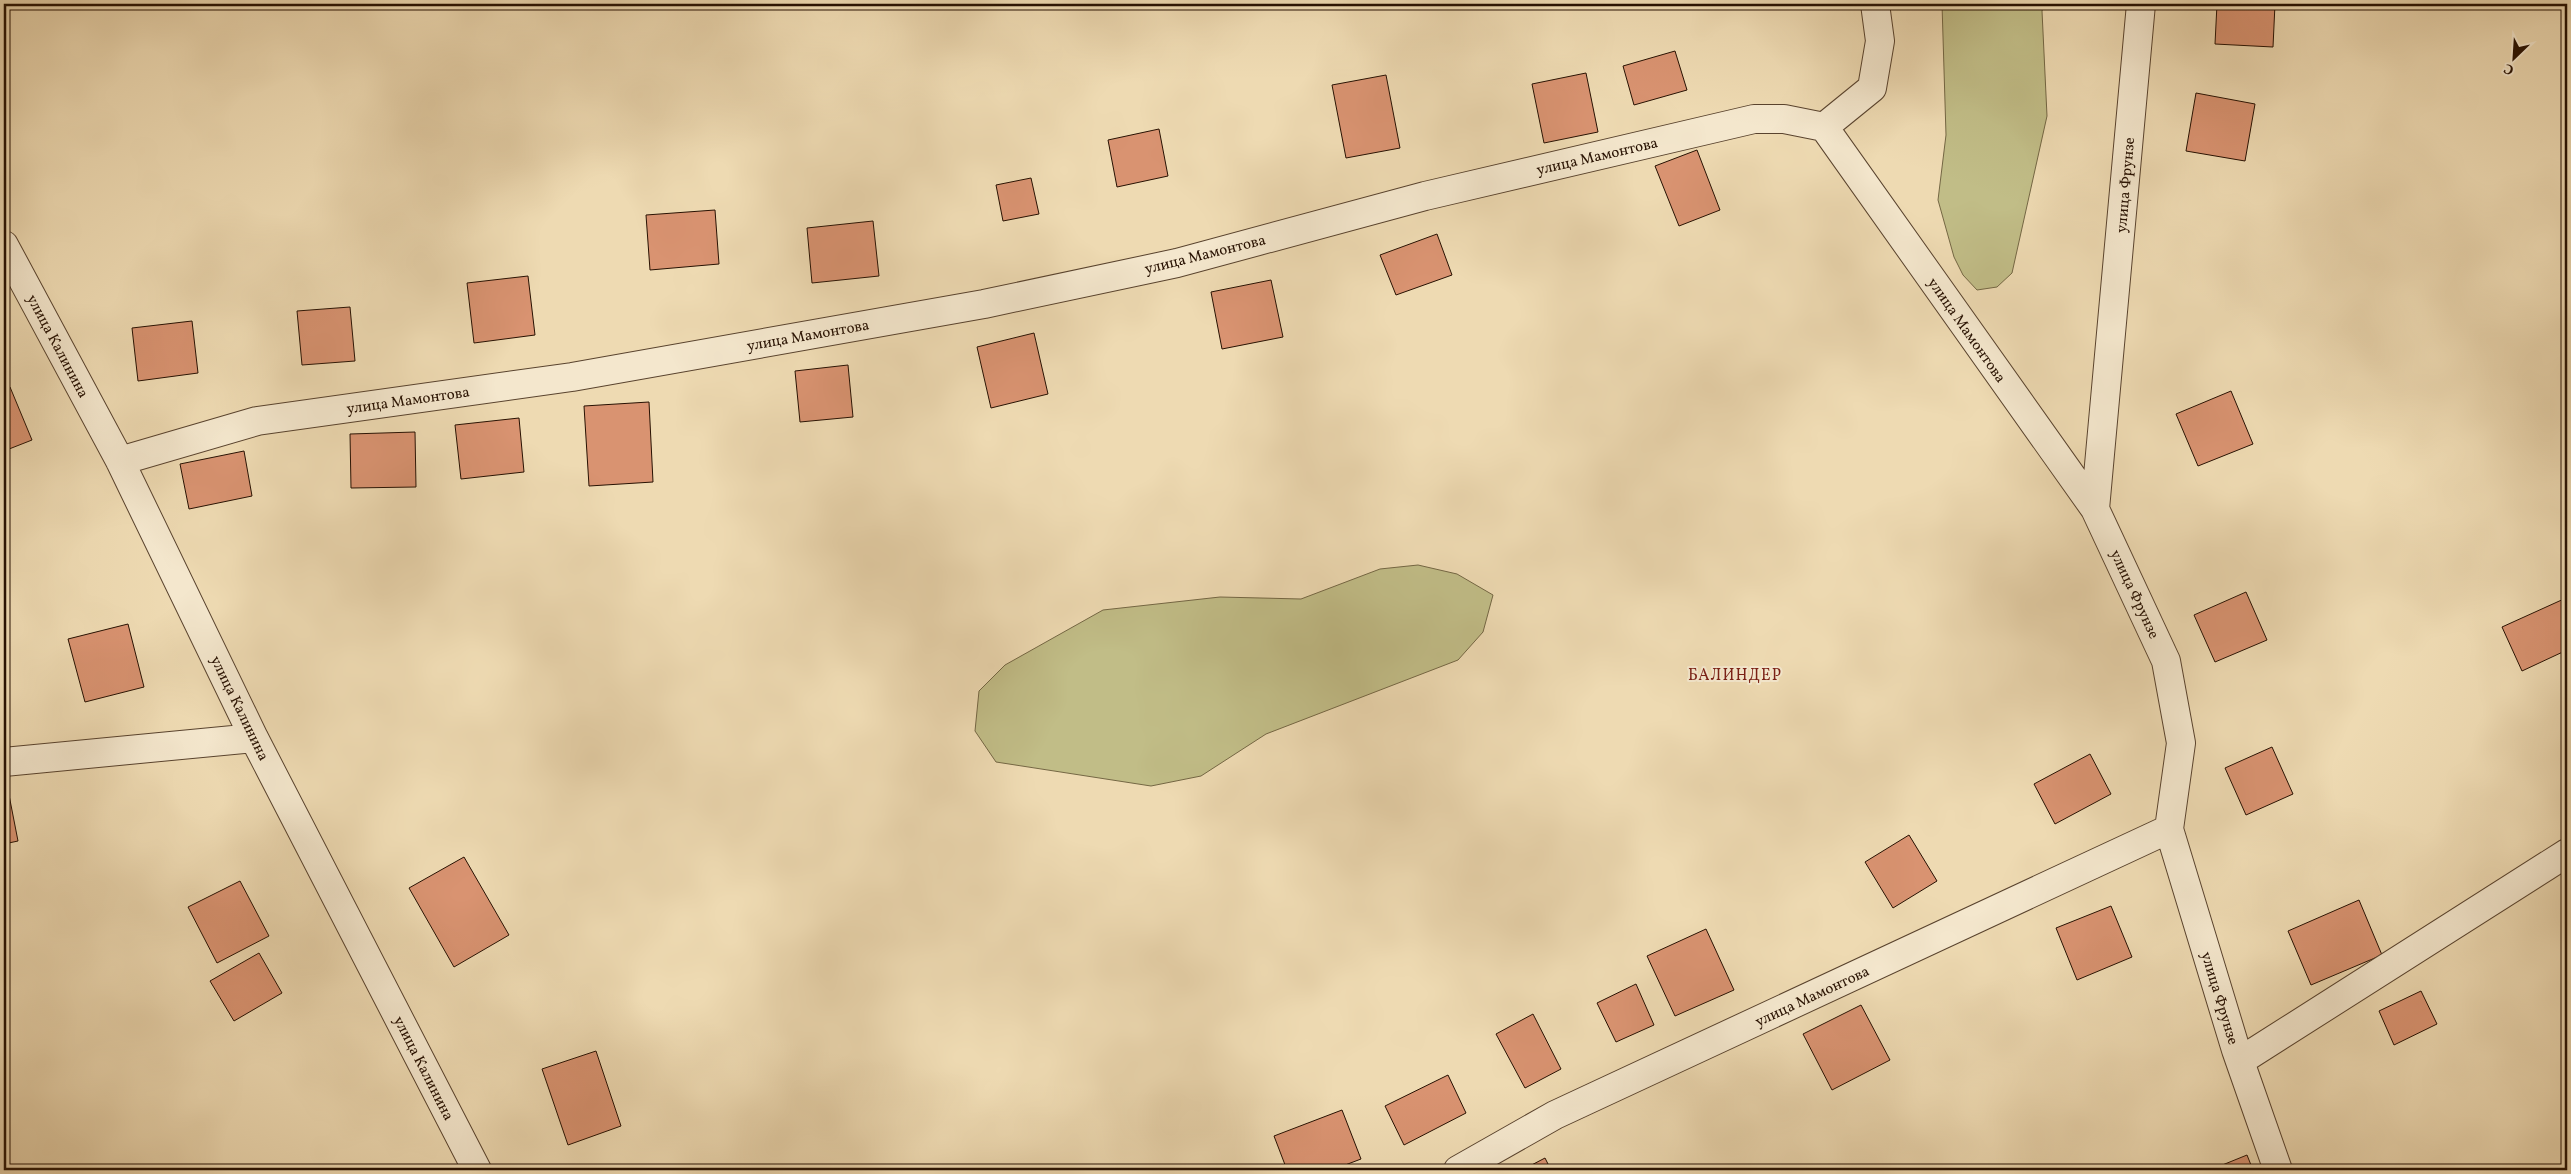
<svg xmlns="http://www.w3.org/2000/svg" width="2571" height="1174" viewBox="0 0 2571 1174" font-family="Vollkorn,serif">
<rect width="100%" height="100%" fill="#eedab2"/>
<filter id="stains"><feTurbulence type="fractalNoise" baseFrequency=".004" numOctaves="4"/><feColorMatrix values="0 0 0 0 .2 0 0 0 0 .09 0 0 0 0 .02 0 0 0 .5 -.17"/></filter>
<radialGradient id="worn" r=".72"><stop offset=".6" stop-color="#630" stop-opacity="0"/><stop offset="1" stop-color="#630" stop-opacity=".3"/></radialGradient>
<!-- green -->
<path fill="#c1bd87" stroke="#746744" d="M1942,4H2044L2042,11L2047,116L2012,273L1997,287L1977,290L1963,275L1954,257L1938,200L1946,135Z
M1418,565L1457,574L1493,595L1483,632L1458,660L1266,734L1201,776L1151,786L996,762L975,731L979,691L1005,665L1103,610L1220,597L1301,599L1380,569Z"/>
<!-- building -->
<path fill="#d99371" stroke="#271102" d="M2217,4H2275L2273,47L2215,44Z
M1675,51L1687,90L1634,105L1623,66Z
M1586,73L1598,132L1544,143L1532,84Z
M1386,75L1400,148L1346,158L1332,85Z
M2196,93L2255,104L2245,161L2186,151Z
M1159,129L1168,176L1117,187L1108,140Z
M1697,150L1720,210L1679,226L1655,166Z
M1031,178L1039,214L1003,221L996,185Z
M715,210L719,264L650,270L646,215Z
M873,221L879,276L812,283L807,228Z
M1437,234L1452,275L1396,295L1380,255Z
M528,276L535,335L474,343L467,283Z
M1271,280L1283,337L1222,349L1211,292Z
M350,307L355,361L302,365L297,311Z
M192,321L198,373L138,381L132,328Z
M1034,333L1048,394L991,408L977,347Z
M848,365L853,417L800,422L795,371Z
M10,387L32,440L4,451V390Z
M2231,391L2253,444L2198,466L2176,414Z
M649,402L653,482L589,486L584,406Z
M519,418L524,472L461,479L455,425Z
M415,432L416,487L351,488L350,434Z
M244,451L252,496L189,509L180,464Z
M2246,592L2267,640L2215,662L2194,615Z
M2566,598L2567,650L2522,671L2502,627Z
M128,624L144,687L85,702L68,639Z
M2272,747L2293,794L2246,815L2225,768Z
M2090,754L2111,794L2055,824L2034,784Z
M9,795L18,841L4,844V796Z
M1909,835L1937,881L1893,908L1865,862Z
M464,857L509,935L454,967L409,888Z
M240,881L269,936L217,963L188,907Z
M2359,900L2382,955L2311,985L2288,931Z
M2111,906L2132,957L2077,980L2056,928Z
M1706,929L1734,990L1675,1016L1647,956Z
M259,953L282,993L234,1021L210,981Z
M1636,984L1654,1025L1616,1042L1597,1003Z
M2421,991L2437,1024L2394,1045L2379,1011Z
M1861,1005L1890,1060L1832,1090L1803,1034Z
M1533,1014L1561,1069L1525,1088L1496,1034Z
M596,1051L621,1126L568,1145L542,1069Z
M1448,1075L1466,1113L1404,1145L1385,1106Z
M1342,1110L1361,1159L1332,1170H1287L1274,1136Z
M2247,1155L2253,1170H2210Z
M1545,1158L1551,1170H1522Z"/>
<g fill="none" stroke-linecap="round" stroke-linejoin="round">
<defs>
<path id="minor" d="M2141,4L2095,509L2166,661L2181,743L2169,829L2236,1050L2278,1170
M1824,127L1872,88L1880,41L1875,4
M4,245L120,461L254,738L477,1170
M120,461L257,421L572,377L984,304L1177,263L1425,196L1754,119H1784L1824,127L2095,509
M4,762L254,738
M2240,1061L2567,853
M1458,1170L1555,1115L2169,829"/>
</defs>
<!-- minor casing -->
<use href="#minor" stroke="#59432e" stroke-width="30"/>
<!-- minor -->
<use href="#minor" stroke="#f4e7cd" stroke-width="28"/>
</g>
<g text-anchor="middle" stroke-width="4" stroke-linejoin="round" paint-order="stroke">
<!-- street labels -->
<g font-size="15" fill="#271102" stroke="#f4e7cd">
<text transform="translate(1597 156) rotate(-13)" y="5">улица Мамонтова</text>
<text transform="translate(2125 185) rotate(-85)" y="5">улица Фрунзе</text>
<text transform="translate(1205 254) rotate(-14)" y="5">улица Мамонтова</text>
<text transform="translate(1967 330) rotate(55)" y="5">улица Мамонтова</text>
<text transform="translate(808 335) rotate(-10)" y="5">улица Мамонтова</text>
<text transform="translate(58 346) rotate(62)" y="5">улица Калинина</text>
<text transform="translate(408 400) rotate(-8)" y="5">улица Мамонтова</text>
<text transform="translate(2135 594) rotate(65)" y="5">улица Фрунзе</text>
<text transform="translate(240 708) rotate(64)" y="5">улица Калинина</text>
<text transform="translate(1812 996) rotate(-25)" y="5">улица Мамонтова</text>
<text transform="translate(2220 998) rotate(73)" y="5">улица Фрунзе</text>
<text transform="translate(424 1068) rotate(63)" y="5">улица Калинина</text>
</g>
<!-- neighbourhood labels -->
<g font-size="16" letter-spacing="1" fill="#7a1f14" stroke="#f4e7cd">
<text x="1735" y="680">БАЛИНДЕР</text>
</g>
</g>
<!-- margin -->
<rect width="2571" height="1174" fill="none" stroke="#eedab2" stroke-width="20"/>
<rect x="5" y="5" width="2561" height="1164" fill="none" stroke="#271102" stroke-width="2.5"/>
<rect x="10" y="10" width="2551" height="1154" fill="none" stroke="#271102"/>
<!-- north arrow -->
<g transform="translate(2514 58) rotate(205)" stroke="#f4e7cd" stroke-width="4" paint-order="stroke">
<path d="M0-4L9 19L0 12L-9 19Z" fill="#271102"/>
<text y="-8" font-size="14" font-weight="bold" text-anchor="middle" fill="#271102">С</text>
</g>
<rect width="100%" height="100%" filter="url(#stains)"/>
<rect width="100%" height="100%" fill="url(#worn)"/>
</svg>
